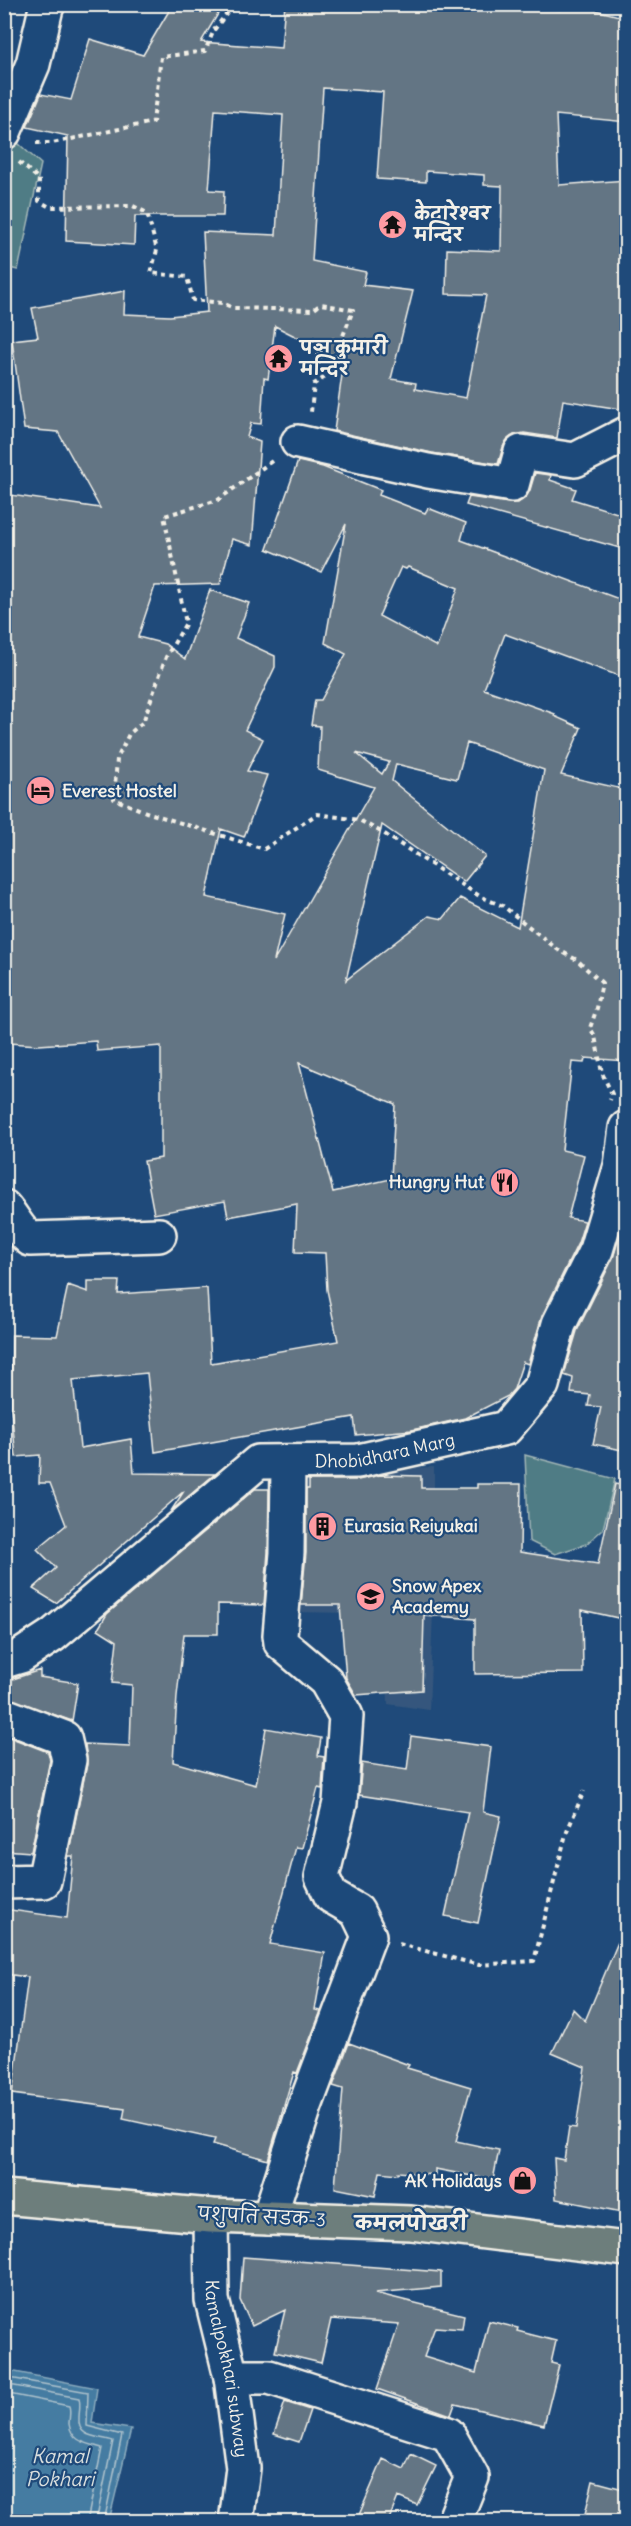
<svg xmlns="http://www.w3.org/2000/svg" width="631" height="2526" viewBox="0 0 631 2526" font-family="Delius,'Playpen Sans Deva',sans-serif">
<rect width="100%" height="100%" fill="#1f4a7a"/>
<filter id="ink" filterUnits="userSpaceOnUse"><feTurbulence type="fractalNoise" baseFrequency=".0167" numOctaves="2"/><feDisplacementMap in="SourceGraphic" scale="12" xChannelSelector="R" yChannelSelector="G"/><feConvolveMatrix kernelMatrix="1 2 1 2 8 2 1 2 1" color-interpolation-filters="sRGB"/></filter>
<g filter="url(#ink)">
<!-- built -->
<path fill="#34577d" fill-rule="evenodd" d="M434,1467V1587L429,1710L388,1704L386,1628L353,1613L293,1612V1551L353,1548L354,1504L298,1506L297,1470ZM389,1475L421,1476L420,1530ZM310,1476L378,1477L309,1501ZM298,1562H357L356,1605H298Z"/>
<!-- green -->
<path fill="#507c85" stroke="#a2b6b6" stroke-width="1.5" d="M4,135L10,136L41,164L18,270L5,267Z
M525,1455L615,1479L603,1529L586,1544L555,1554L529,1541Z"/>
<!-- water -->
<path fill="#457ca2" stroke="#8babbe" stroke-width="1.5" d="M5,2370L97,2388L92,2423L131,2429L109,2521H5Z"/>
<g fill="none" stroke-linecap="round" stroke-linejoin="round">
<!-- shore -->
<path stroke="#aec2cc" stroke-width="1.5" d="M4,2377L88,2392L87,2426L122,2435L104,2522
M4,2384L79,2398C81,2405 79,2411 79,2418C77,2439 99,2436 113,2441L96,2522
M4,2393L69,2406C71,2412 69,2418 69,2424C72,2443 88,2443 102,2448L87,2522"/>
</g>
<!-- building -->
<path fill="#647584" stroke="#f4f1e8" stroke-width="1.5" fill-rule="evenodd" d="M173,4H224L201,42L281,48L285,4H519L560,10L561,4H572L627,18V122L556,115L559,185L627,180V410L563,400L557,438L524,433L514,435L507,440L503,447L498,464L432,453L334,431L344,361L275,326L268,379L264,378L261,424L251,423L247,437L260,442L252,545L232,539L220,584L155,586L138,637L165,644L185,659L210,590L249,603L236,638L275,656V667L245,730L263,739L247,771L267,775L244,837L221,829L206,897L285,914L274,961L374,787L318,770L320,726L311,725L315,700H321L346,654L325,643L346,524L321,572L267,549L298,461L323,467L381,490L379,495L425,513L428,508L466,523L461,540L627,602V679L505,634L484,689L555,714L554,716L581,728L561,775L627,790V1061L585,1058L584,1063L572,1062L562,1150L584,1155L568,1218L585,1221L578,1243L542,1316L528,1364L523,1362L514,1389L508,1396L465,1418L412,1430L356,1435L354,1417L155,1452L147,1373L73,1380L80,1448L131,1439L134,1473L215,1474L171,1511L184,1491L56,1603L33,1589L56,1568L37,1549L66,1525L50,1483H39L40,1455L16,1457L11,1409L12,1335L57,1336L68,1285L88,1292V1281H119L118,1294L207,1288L211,1363L338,1341L327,1290L325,1253L295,1252L297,1204L228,1217L225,1201L154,1214L144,1161L161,1158V1046L97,1051L96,1041L39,1045L9,1043L11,978L4,979V494L100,508L58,432L24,429L12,340L38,337L32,308L125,291L124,314L170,316L207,312L203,232L276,235L283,115L215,110L209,190L224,191L223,216H135L134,245L66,241L68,136L27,127L41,94L71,100L90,39L143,55ZM323,88L383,92L377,179L426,182V171L484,175V185L502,186L501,251L447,249L446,294L486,295L466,398L415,389L416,383L391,379L413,291L363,285L366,272L312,261ZM401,567L406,569L408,567L458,588L437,647L379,616ZM467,743L544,770L518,927L460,898L443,919L429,916L346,980L382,825L464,882L485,856L392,781L396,764L457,779ZM356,753L389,762L382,774ZM299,1063L395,1104L391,1179L333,1192Z
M535,473L551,475L550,480L576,489L572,499L627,516V550L466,505L469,497L509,503H518L526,497L530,490Z
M622,1228L627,1229V1451L593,1444L601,1407L588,1406L590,1395L571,1393L573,1378L564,1375L577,1331L613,1258Z
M380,1475L421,1476V1488H477V1484H521L520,1552L598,1564L615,1484L627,1486V1620L582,1610L583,1673L475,1674V1619L424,1615L422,1690L356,1695L346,1678L340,1605H301L306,1553V1489H309V1480H358Z
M255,1489H269L268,1552L264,1605L218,1604V1634H184L177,1696L173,1762L256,1785L266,1728L321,1738L318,1756L324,1757L322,1789L318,1788L302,1848L296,1847L270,1944L325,1953L315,2010L321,2011L297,2073L294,2072L268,2160L213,2144L215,2139L123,2119L125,2109L12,2094L28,1977L4,1974V1909L67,1918L73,1856H68L87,1764L85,1744L130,1746L132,1685L112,1683L117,1641L98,1629L107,1614Z
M40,1670V1677L78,1683L72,1721L4,1697V1682Z
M4,1735L48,1752L50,1760L31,1852L4,1850Z
M411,1736L491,1747L483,1812L501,1816L478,1923L445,1916L468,1812L359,1795L362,1763L407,1770Z
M626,1923H627V2213L556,2199L554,2158L564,2160L569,2127L576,2128L585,2067L552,2053L573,2009L585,2021Z
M349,2043L409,2065L407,2068L471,2087L456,2141L499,2150L493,2180L435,2169V2175L398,2172V2174L380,2172L375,2196L335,2188L343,2089L333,2086Z
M243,2257L441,2272V2287L375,2293L464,2315L462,2329L435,2327L424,2357L476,2373L489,2321L518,2328L517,2331L556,2341L551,2363L559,2365L544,2425L455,2404L451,2415L377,2389L399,2324L331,2319L321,2363L275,2352L285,2310L252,2326L240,2300Z
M285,2402L310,2410L299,2442L274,2434Z
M411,2454L436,2466L417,2505L398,2497L388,2522H356L383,2459L404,2469Z
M593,2481L627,2490V2522H583Z"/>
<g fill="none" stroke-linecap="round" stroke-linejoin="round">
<defs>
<g id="minor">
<path d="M4,132L33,64L46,8L48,4"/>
<path d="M298,442L428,471L512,485L521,452L575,460L626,434"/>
<path d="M4,1207C14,1218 18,1230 30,1239L159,1235"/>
<path id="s1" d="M4,1661L21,1656L53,1635L258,1462L358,1461L506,1428L542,1385L559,1324L596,1250L621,1166L626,1128"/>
<path d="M4,1715L64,1738L69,1760L44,1881L4,1882"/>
<path id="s2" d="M211,2216L212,2300L231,2377L243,2468L236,2522"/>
<path d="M269,2218L305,2106L369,1936L357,1911L331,1896L322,1877L340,1803L346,1716L326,1681L281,1643L280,1635L287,1553L288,1462"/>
<path d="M231,2377H269L448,2434L472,2477L454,2522"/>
</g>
<path id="major" d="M4,2197L211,2216L411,2223L626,2249"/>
</defs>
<!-- minor casing -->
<use href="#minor" stroke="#f4f1e8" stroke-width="38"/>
<!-- major casing -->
<use href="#major" stroke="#f4f1e8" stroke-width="38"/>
<!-- path -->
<path stroke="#f4f1e8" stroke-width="4" stroke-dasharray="4.5 4.5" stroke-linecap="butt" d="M36,143H52L153,122L161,57L205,51L214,30L234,4
M19,162L39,179V201L50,207L133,206L147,213L157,250L151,273L187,277L193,300L222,303L234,308L313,310L321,304L353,310L334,359L335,371L314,384L311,412
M272,461L218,500L164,516L186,623L166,657L143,722L129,734L117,759L114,799L146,812L264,849L317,814L359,820L383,833L481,897L503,906L557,949L577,960L602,983L597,1008L590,1028L595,1036L602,1073L612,1094L610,1100
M399,1944L479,1965L534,1961L566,1834L584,1791"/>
<!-- minor -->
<use href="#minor" stroke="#1f4a7a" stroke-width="33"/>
<!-- major -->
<use href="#major" stroke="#6d7e7c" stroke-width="33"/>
</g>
</g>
<!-- icons -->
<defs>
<symbol id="temple-disc" viewBox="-11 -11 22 22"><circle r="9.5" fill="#ff9aa2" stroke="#1f4a7a"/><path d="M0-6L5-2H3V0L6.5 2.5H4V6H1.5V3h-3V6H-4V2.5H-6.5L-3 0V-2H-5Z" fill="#111"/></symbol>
<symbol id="hotel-disc" viewBox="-11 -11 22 22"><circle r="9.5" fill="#ff9aa2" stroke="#1f4a7a"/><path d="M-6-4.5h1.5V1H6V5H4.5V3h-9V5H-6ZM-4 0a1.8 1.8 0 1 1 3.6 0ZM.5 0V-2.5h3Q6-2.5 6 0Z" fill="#111"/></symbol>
<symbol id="restaurant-disc" viewBox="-11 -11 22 22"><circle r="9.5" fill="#ff9aa2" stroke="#1f4a7a"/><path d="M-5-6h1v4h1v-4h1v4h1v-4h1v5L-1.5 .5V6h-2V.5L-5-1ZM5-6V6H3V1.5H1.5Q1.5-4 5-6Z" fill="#111"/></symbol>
<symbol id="building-disc" viewBox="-11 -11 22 22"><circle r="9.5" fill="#ff9aa2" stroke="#1f4a7a"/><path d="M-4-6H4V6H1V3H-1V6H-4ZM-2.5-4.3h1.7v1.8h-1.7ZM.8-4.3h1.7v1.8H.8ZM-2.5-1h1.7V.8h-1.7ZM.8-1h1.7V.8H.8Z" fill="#111"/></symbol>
<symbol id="school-disc" viewBox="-11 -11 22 22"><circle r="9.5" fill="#ff9aa2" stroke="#1f4a7a"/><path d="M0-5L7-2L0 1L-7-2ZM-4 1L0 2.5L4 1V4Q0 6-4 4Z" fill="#111"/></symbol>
<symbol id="shop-disc" viewBox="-11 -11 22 22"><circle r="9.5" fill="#ff9aa2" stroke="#1f4a7a"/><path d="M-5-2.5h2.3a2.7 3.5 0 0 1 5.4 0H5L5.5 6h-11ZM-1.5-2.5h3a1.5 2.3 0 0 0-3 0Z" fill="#111"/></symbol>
</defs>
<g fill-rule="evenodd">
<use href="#temple-disc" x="376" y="208" width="33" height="33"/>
<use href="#temple-disc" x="262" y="342" width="33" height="33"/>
<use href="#hotel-disc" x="24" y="774" width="33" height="33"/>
<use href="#restaurant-disc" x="488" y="1166" width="33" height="33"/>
<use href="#building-disc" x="306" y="1510" width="33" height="33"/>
<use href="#school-disc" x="354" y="1580" width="33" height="33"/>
<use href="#shop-disc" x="506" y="2164" width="33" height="33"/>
</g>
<g text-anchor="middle" stroke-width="4.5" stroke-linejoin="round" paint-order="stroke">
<!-- poi labels -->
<g font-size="18" font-weight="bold" fill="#f4f1e8" stroke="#1f4a7a" text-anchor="start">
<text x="414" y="220">केदारेश्वर<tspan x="414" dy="21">मन्दिर</tspan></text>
<text x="300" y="354">पञ्च कुमारी<tspan x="300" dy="21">मन्दिर</tspan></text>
<text x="62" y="797">Everest Hostel</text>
<text x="484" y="1188" text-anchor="end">Hungry Hut</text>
<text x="344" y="1532">Eurasia Reiyukai</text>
<text x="392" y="1592">Snow Apex<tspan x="392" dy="21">Academy</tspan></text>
<text x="502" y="2187" text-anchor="end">AK Holidays</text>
</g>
<!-- street labels -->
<g font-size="18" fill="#f4f1e8" stroke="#1f4a7a">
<text dy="6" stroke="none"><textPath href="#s1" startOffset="452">Dhobidhara Marg</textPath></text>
<text transform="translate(262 2217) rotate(3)" y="6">पशुपति सडक-3</text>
<text dy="6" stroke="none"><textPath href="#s2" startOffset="154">Kamalpokhari subway</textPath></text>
</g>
<!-- neighbourhood labels -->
<g font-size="20" font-weight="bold" fill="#f4f1e8" stroke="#1f4a7a">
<text x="411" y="2230">कमलपोखरी</text>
</g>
<!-- water labels -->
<g font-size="20" font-style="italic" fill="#dadfde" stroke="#1f4a7a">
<text x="60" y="2463">Kamal<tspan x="60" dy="23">Pokhari</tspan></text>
</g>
</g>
<!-- margin -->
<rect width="631" height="2526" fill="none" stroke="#1f4a7a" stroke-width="24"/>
<rect x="12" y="12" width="607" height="2502" fill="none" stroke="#f4f1e8" stroke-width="2" filter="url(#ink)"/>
</svg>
